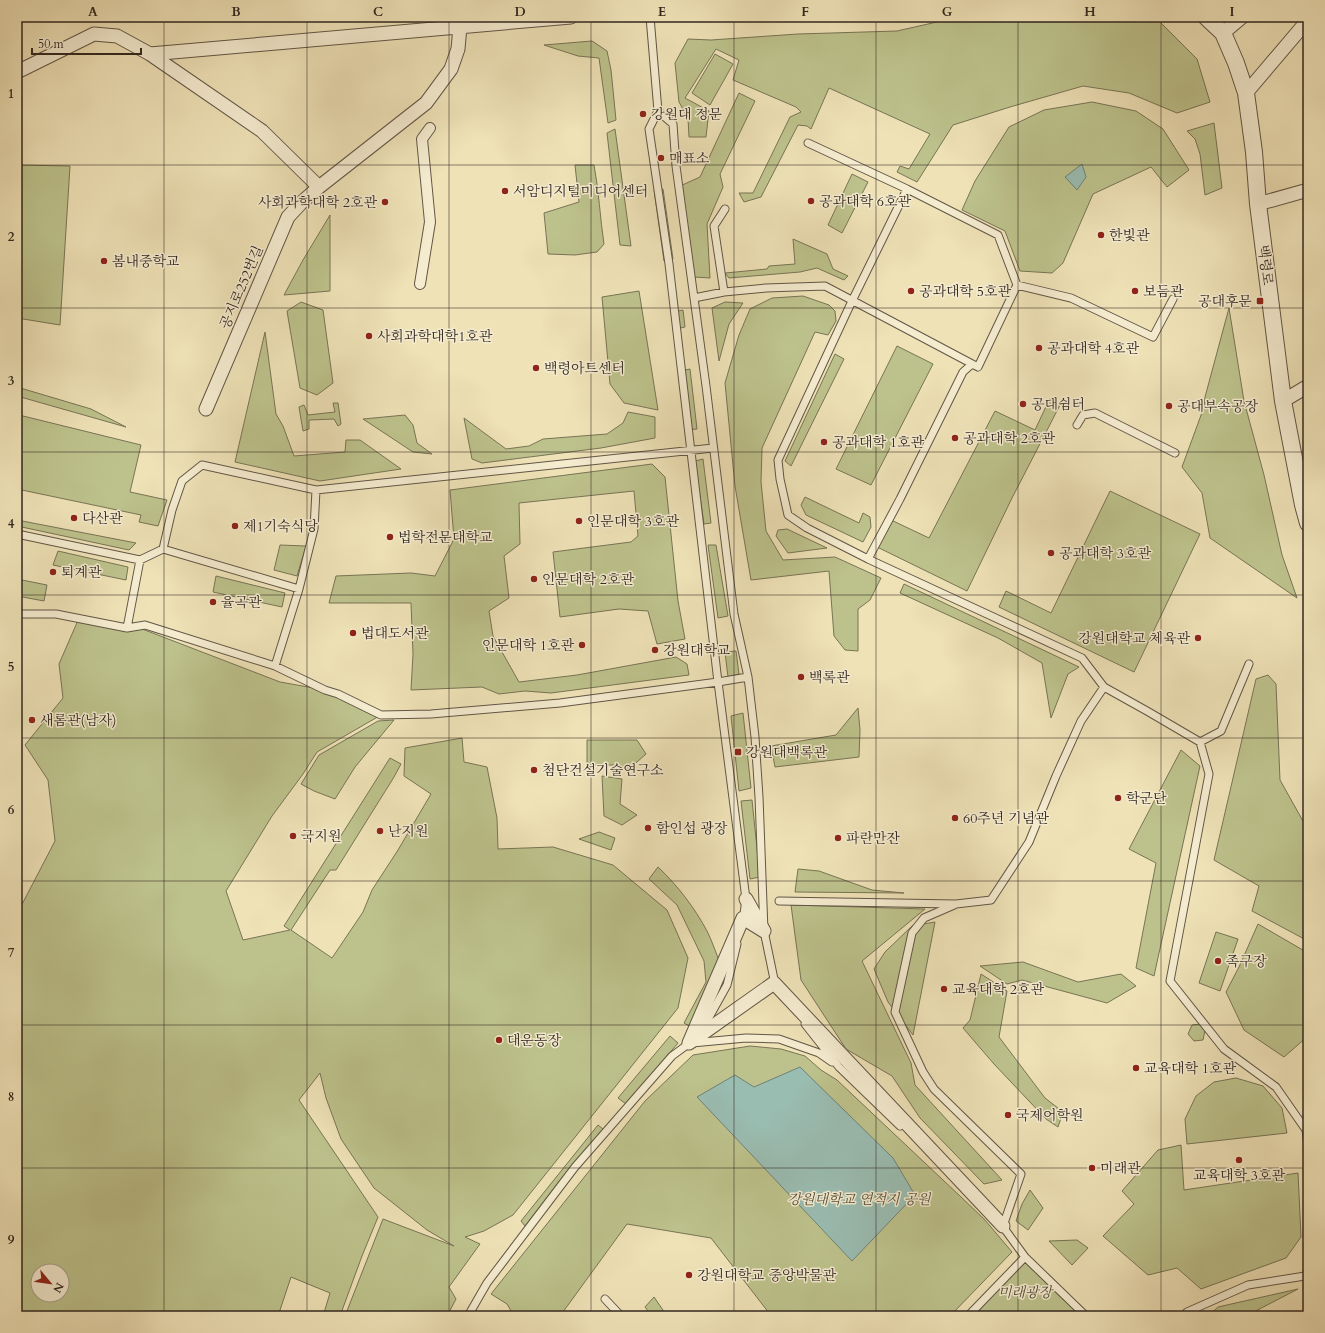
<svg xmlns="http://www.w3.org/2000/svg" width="1325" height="1333" viewBox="0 0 1325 1333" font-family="Cardo,'Noto Serif KR',serif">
<rect width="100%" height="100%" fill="#efe2b7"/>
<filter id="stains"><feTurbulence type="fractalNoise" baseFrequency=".005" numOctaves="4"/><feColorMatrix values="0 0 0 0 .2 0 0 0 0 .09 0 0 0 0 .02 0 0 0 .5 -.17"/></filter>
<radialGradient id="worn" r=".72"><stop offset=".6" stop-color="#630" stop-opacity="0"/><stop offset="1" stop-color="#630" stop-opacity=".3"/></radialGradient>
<!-- green -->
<path fill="#bdc28c" stroke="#787456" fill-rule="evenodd" d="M959,17H1150L1160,22L1197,59L1210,102L1177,113L1129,93L1083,86L1010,107L953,125L917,182L897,172L900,166L909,169L930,134L829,88L811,129L807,126L798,125L761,197L744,202L739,193H753L790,117L801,112L796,107L733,80L739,60L716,49L685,98L709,111L706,137H689L688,118L679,102L675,63L688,39L711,40L798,34L897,31Z
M592,41L607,51L611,70L616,120L608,123L599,58L578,56L544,45Z
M715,54L733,64L710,105L692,93Z
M739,93L755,101L720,174L723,187L707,224L710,278L694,277L680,186L700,177Z
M1092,102L1136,111L1163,129L1189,170L1167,187L1151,167L1093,194L1063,263L1052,273L1020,271L1005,231L962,210L975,181L1009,127L1044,110Z
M1214,123L1222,188L1205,195L1200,154L1195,139L1187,131Z
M615,129L631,246L620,245L607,133Z
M17,165L70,166L60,325L17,318Z
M575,165H594C599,191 600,218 604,244L597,252L575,255L548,254L544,213L579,202Z
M852,174L868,182L842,233L828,225Z
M663,189L673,259L664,261L654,190Z
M330,215V291L284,295L303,260Z
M793,239L827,254L833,269L848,276L844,280L817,268L800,272L729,278L725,273L767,269L769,266L795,264Z
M639,291L658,410L624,403L610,384L602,297Z
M803,296L829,305L835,311L836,321L828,335L815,332L762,448L761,482L766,531L783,560L835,557L881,578L870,600L858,609V651L845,650L834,636L829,571L751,580L735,486L725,383L739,335L750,309L772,298Z
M301,302L323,310L333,383L317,395L300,388L287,311Z
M725,302L743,303L729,324L719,361L712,308Z
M1229,308L1244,401L1264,475L1282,555L1297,598L1210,538L1202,493L1182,467L1204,407L1205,397Z
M683,310L685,327L676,329L674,312Z
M265,332L276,414L283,426L294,456L345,452L346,440H360L401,469L320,481L235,462Z
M897,346L933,364L871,485L836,469Z
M835,354L844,359L791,466L785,461Z
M690,369L697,429L687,430L680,371Z
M17,387L91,409L126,427L17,396Z
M1050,398L1060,405L1012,498L967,591L875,546L889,519L929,538L995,411L1035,430Z
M333,403H338L341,424L338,426L334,419L309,420V429L303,431L299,407L304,405L308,415L335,412Z
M628,412L655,417V438L601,448L482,463L472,459L464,418L506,449L529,446L543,439L607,434L623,423Z
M19,415L141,445L130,492L167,500L158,526L139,522L141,515L17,489V422Z
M405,415L413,425L417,443L432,454L413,452L363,419Z
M703,459L711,523L704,524L695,461Z
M652,464L665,477L678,601L685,639L657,644L648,611L619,609L560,617L553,552L631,542L638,536L634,491L519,503L520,544L504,556L509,598L489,611L493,636L519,682L577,675L676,657L687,664L689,675L551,693L525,691L499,694L482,687L411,690L413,654L411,603H329L336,576L411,573L435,576L454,539L450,490Z
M1110,491L1200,534L1134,672L999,607L1006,591L1051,613Z
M805,497L859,523L863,513L870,517L871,527L863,542L806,515L801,505Z
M17,520L136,543L129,550L17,526Z
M787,529L827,548L788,553L776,536L778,530Z
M280,545L306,546L297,576L274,570Z
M708,545H716L728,616L718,618Z
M58,551L128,567L126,580L53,565Z
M216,576L285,593L282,607L213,592Z
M17,579L47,585L44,601L17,596Z
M904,584L1079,667L1068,674L1051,718L1042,663L998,638L900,593Z
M79,618L137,627L280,682L325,690L381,715L317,752L303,774L272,816L226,891L243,940L290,930L284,926L390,758L401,764L394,777L336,870H330L291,930L332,958L363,912L372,890L398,850L431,794L404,776L405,748L462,738L464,762L487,767L497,818L498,849L553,847L613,865L667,910L688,958L678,1008L513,1215L484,1231L465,1237L480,1244L449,1287L456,1299L447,1316H345L383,1219L454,1246L427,1230L374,1188L341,1139L326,1098L320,1073L299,1100L378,1217L362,1256L340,1316H323L330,1293L291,1277L278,1316H17V914L55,841L48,780L25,745L63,698L59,664ZM38,1271H62V1295H38Z
M736,651L739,674L728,677L725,652Z
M1268,675L1276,684L1280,780L1308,830V941L1252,911L1259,886L1214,860L1256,679Z
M858,708L860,730L859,757L775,767L771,746L836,735Z
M743,713L751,788L739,791L731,716Z
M394,720L355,767L335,799L314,791L301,784L319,755L378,721Z
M587,740H637L646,754L629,769L615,765H587Z
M1181,750L1200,766L1154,976L1136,968L1156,863L1129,849Z
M602,776L622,779L620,804L637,815L622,825L604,816Z
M752,800L760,877L750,879L741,801Z
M599,832L615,838L611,850L579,839Z
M658,867C678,886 694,907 707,931C712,941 716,953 720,963L694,1029L684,1023L706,982L704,961L677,905L649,879Z
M798,869L819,871L872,890L904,893L795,892Z
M791,905L925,909L862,961L911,1063L915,1085L1002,1180L984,1184L920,1118L892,1076L846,1049L801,980Z
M935,922L913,1035L888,1002L874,969L885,952L912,926Z
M1258,924L1308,953V1036L1284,1057L1244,1030L1226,992L1239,967Z
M1216,932L1238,939L1220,991L1199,983Z
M1023,962L1078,982L1121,974L1136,986L1107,1003L1022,980L1007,984L980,966Z
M981,974L1007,991L999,1037L1045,1098L1063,1112L1058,1127L1046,1119L994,1064L963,1028L970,1020Z
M1200,1024L1205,1030L1203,1040L1194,1041L1188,1034L1192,1025Z
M670,1036L678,1043L626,1104L618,1098Z
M750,1046L781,1049L805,1056L821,1070L837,1080L961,1197L985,1220L1012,1252L950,1316H771L769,1313L711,1238L627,1224L560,1316H514L507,1304L491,1294L645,1101L693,1055Z
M1236,1078L1263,1086L1282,1108L1287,1133L1187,1144L1185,1119L1196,1096L1214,1082Z
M598,1125L603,1129L561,1179L525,1226L521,1221Z
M1181,1145L1184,1190L1298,1173L1301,1237L1286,1258L1201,1289L1177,1268L1148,1275L1103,1236L1134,1204L1122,1191L1158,1150Z
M1030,1190L1043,1208L1028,1230L1016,1221L1022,1204Z
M1077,1240L1088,1248L1072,1265L1049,1241Z
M1025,1257L1086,1316H968Z
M1298,1289L1246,1316H1208L1218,1307Z
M654,1297L667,1316H652L645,1307Z"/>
<!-- water -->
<path fill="#9abdb2" stroke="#708178" d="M1082,164L1086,177L1077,190L1065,177Z
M800,1067L893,1158L915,1195L852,1261L697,1097L735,1075L754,1087Z"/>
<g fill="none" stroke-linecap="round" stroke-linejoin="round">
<defs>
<path id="service" d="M650,17L658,111L673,124L676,166L706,386L734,614L748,677L755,737L759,797L764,931L775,984
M658,111L649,129L669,264L718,682L746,899L743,921
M907,189L852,301L778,460L780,479L788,515L807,528L868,559L1082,658L1104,687L1147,711L1200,742L1209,774L1170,981L1224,1049L1276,1087L1306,1130L1308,1145
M1017,285L1071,298L1153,337L1173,299
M724,292L714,226L725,209
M694,298L724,292L766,288L825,286L978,367L1017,285L998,235L907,189L808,143
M1077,425L1083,415L1095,413L1175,453
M17,534L140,560L163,549L299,589
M163,549L172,510L182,481L202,465L316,490L713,448
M868,559L900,499L963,372L972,364
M17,614H56L127,628L145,625L275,666L325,690L338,694L381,715L431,714L560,703L718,682L748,677
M127,628L140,560
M275,666L299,589L314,529L316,490
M1200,742L1221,731L1249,664
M779,901L956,904L991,900L1029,842L1056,776L1081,721L1104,687
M954,905L924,918L912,933L895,1012L923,1072L934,1089L1021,1174L1003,1226
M805,1024L839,1067L900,1126
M702,1030L727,985L737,944
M692,1043L746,1038L779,1039L819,1053L832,1062
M1001,1224L1025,1257L1086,1316
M605,1299L621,1316
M468,1316L487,1283L575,1167L672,1056L691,1042
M968,1316L1025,1257
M1183,1316L1187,1312L1248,1285L1305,1276L1308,1270"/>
<path id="pedestrian" d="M420,284L430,222L422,139L430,128"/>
<path id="minor" d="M1223,33L1242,17
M150,54L262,131L319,187L426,103L451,69L458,49L460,27L459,17
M17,72L94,34L117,36L150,54L571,17
M1246,93L1308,20
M1258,204L1308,190
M1283,401L1308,386
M206,409L288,217L301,203L319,187
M746,899L764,931L743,918L689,1043L774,983L1003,1226"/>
<path id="tertiary" d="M1206,17L1223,33L1236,63L1246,93L1254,152L1258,204L1283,401L1303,505L1308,523"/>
</defs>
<!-- service casing -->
<use href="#service" stroke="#615646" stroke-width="9"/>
<!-- pedestrian casing -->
<use href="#pedestrian" stroke="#615646" stroke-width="12"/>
<!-- minor casing -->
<use href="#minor" stroke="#615646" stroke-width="15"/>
<!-- tertiary casing -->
<use href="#tertiary" stroke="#615646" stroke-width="18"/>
<!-- service -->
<use href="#service" stroke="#f5ecd0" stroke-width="7"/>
<!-- pedestrian -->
<use href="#pedestrian" stroke="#f5ecd0" stroke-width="10"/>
<!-- minor -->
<use href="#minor" stroke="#f5ecd0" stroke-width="13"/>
<!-- tertiary -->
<use href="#tertiary" stroke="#f5ecd0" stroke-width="16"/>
</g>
<!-- grid -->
<path fill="none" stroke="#322720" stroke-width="1" stroke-opacity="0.55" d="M164,17V1316M307,17V1316M449,17V1316M591,17V1316M734,17V1316M876,17V1316M1018,17V1316M1161,17V1316M17,165H1308M17,308H1308M17,452H1308M17,595H1308M17,738H1308M17,881H1308M17,1025H1308M17,1168H1308"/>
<!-- markers -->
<g fill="#8f2418" stroke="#f5ecd0" stroke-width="1.5">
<circle cx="643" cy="114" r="4"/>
<circle cx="661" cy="158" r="4"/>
<circle cx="505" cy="191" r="4"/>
<circle cx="811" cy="201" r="4"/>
<circle cx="385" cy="202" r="4"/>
<circle cx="1101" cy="235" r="4"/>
<circle cx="104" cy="261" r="4"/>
<circle cx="911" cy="291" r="4"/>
<circle cx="1135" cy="291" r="4"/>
<rect x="1256" y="297" width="8" height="8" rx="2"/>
<circle cx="369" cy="336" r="4"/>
<circle cx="1039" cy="348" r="4"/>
<circle cx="536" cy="368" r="4"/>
<circle cx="1023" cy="404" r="4"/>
<circle cx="1169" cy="406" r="4"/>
<circle cx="955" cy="438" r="4"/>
<circle cx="824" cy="442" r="4"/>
<circle cx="74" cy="518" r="4"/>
<circle cx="579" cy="521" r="4"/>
<circle cx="235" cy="526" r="4"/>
<circle cx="390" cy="537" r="4"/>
<circle cx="1051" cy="553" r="4"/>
<circle cx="53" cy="572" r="4"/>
<circle cx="534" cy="579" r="4"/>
<circle cx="213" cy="602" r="4"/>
<circle cx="353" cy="633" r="4"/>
<circle cx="1198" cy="638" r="4"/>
<circle cx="582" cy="645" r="4"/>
<circle cx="655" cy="650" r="4"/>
<circle cx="801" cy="677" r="4"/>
<circle cx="32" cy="720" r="4"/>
<rect x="734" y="748" width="8" height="8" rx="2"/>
<circle cx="534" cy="770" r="4"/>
<circle cx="1118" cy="798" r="4"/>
<circle cx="955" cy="818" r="4"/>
<circle cx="648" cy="828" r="4"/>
<circle cx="380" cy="831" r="4"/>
<circle cx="293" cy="836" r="4"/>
<circle cx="838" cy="838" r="4"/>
<circle cx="1218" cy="961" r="4"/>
<circle cx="944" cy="989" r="4"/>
<circle cx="499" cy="1040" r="4"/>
<circle cx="1136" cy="1068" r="4"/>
<circle cx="1008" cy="1115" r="4"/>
<circle cx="1239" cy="1160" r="4"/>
<circle cx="1092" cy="1168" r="4"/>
<circle cx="689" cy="1275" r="4"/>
</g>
<g text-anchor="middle" stroke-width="3" stroke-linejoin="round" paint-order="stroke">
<!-- poi labels -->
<g font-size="14" fill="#322720" stroke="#f5ecd0" text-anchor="start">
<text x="651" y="119">강원대 정문</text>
<text x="669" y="163">매표소</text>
<text x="513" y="196">서암디지털미디어센터</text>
<text x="819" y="206">공과대학 6호관</text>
<text x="377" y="207" text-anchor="end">사회과학대학 2호관</text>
<text x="1109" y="240">한빛관</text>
<text x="112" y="266">봄내중학교</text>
<text x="919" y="296">공과대학 5호관</text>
<text x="1143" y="296">보듬관</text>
<text x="1252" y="306" text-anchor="end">공대후문</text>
<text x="377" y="341">사회과학대학1호관</text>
<text x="1047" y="353">공과대학 4호관</text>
<text x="544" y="373">백령아트센터</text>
<text x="1031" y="409">공대쉼터</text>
<text x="1177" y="411">공대부속공장</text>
<text x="963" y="443">공과대학 2호관</text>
<text x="832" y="447">공과대학 1호관</text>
<text x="82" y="523">다산관</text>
<text x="587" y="526">인문대학 3호관</text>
<text x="243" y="531">제1기숙식당</text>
<text x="398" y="542">법학전문대학교</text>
<text x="1059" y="558">공과대학 3호관</text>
<text x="61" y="577">퇴계관</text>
<text x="542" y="584">인문대학 2호관</text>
<text x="221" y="607">율곡관</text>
<text x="361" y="638">법대도서관</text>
<text x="1190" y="643" text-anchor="end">강원대학교 체육관</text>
<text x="574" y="650" text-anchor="end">인문대학 1호관</text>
<text x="663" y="655">강원대학교</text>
<text x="809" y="682">백록관</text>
<text x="40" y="725">새롬관(남자)</text>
<text x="746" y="757">강원대백록관</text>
<text x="542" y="775">첨단건설기술연구소</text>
<text x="1126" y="803">학군단</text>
<text x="963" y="823">60주년 기념관</text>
<text x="656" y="833">함인섭 광장</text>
<text x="388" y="836">난지원</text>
<text x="301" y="841">국지원</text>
<text x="846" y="843">파란만잔</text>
<text x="1226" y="966">족구장</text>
<text x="952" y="994">교육대학 2호관</text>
<text x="507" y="1045">대운동장</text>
<text x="1144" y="1073">교육대학 1호관</text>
<text x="1016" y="1120">국제어학원</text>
<text x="1100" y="1173">미래관</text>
<text x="1239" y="1180" text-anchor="middle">교육대학 3호관</text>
<text x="697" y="1280">강원대학교 중앙박물관</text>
</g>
<!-- street labels -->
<g font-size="14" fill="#322720" stroke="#f5ecd0">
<text transform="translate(1266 265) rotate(83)" y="5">백령로</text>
<text transform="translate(241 287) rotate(-67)" y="5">공지로252번길</text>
</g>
<!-- park labels -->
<g font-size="14" font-style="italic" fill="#554e3b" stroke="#f5ecd0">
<text x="859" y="1204">강원대학교 연적지 공원</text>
<text x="1025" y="1297">미래광장</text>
</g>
</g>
<!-- margin -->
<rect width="1325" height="1333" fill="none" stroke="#efe2b7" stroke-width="44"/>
<!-- north arrow -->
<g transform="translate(50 1283) rotate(119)"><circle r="19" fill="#f5ecd0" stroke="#a79d8a"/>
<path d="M0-3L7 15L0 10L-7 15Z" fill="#8f2418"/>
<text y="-6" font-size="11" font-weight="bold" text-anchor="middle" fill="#322720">N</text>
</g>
<!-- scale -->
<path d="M32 48v6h109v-6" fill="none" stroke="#322720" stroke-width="2"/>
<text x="38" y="48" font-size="12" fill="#322720" stroke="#f5ecd0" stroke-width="3" paint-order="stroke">50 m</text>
<rect x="22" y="22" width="1281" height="1289" fill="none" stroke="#322720" stroke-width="1.5"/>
<g font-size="13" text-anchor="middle" font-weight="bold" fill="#322720">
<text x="93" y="16">A</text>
<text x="236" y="16">B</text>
<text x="378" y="16">C</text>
<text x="520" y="16">D</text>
<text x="662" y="16">E</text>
<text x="805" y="16">F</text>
<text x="947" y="16">G</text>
<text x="1090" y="16">H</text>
<text x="1232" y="16">I</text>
<text x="11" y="98">1</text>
<text x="11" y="241">2</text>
<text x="11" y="385">3</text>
<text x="11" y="528">4</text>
<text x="11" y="671">5</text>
<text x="11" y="814">6</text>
<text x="11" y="957">7</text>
<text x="11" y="1101">8</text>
<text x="11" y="1244">9</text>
</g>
<rect width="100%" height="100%" filter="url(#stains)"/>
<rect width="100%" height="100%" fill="url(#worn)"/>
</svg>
